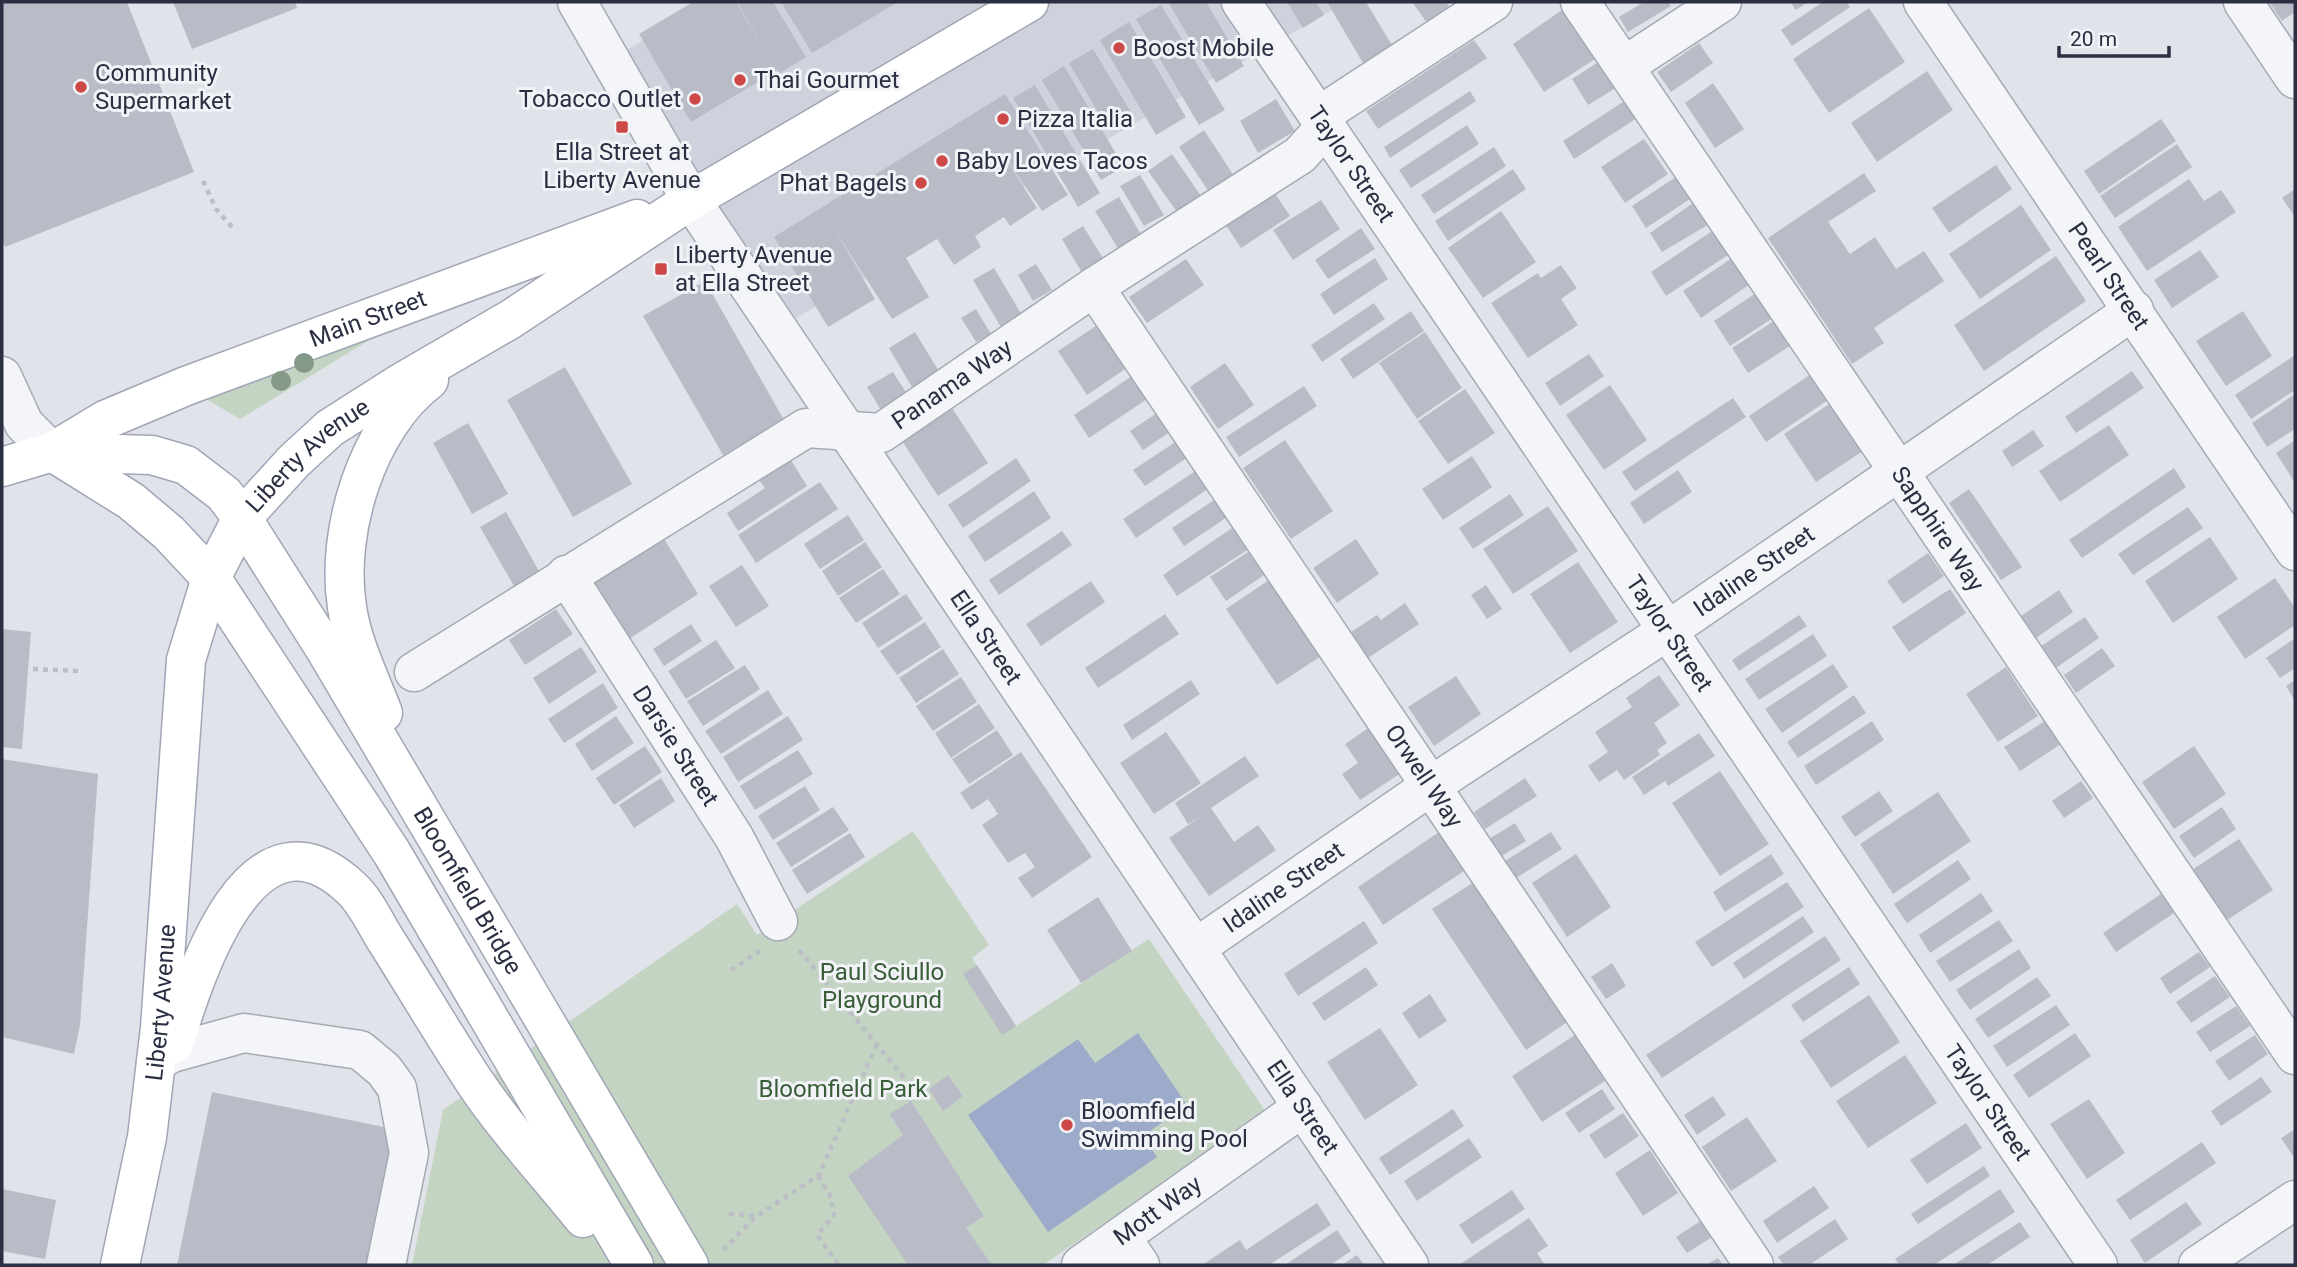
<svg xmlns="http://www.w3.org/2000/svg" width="2297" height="1267" viewBox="0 0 2297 1267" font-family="Roboto,sans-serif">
<rect width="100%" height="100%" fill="#e1e3ea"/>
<!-- built -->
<path fill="#cfd2dc" d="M705,2H1346L791,321L619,55Z"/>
<!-- green -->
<path fill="#c4d4c3" d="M422,308L240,419L201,396Z
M913,831L989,945L972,958L1016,1026L1149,939L1266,1112L1043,1265H412L443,1110L737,904L757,935Z"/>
<!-- water -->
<path fill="#9dabca" d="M1138,1033L1187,1105L1143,1136L1157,1157L1048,1232L968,1115L1078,1039L1095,1063Z"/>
<!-- building -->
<path fill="#b9bcc7" d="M2,2H127L194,172L5,247L2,240Z
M173,2H295L297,8L192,49Z
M693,2H736L770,59L737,2H773L806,57L780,73L778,70L691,122L639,34Z
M781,2H898L812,53Z
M1168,2H1206L1244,66L1216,83Z
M1287,2H1316L1324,15L1303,28Z
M1327,2H1366L1392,45L1363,63Z
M1412,2H1446L1451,9L1427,23Z
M1644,2H1668L1671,6L1628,32L1619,17Z
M1790,2H1808L1796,10Z
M1823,2H1847L1850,7L1792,46L1781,30Z
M2269,2H2295V12L2282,21Z
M1161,5L1225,110L1199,125L1136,19Z
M1869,8L1905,62L1829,113L1793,59Z
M1562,10L1595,59L1544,92L1513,44Z
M1129,22L1186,117L1156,135L1100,40Z
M1474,40L1487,58L1378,129L1366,111Z
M1699,43L1713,63L1671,92L1657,72Z
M1093,49L1132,114L1108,129L1069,63Z
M1600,61L1616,88L1588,105L1572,79Z
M1064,66L1124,167L1101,180L1042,80Z
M1927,71L1953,110L1877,162L1851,123Z
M1713,83L1744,129L1715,148L1685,103Z
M1035,85L1100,193L1078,207L1013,98Z
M1470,91L1476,101L1390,158L1384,147Z
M1005,94L1068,195L1042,211L1002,153L1037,208L1010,226L1004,217L975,236L981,247L954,265L937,239L906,258L929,297L892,319L833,227L875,299L828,327L774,237Z
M1276,99L1295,131L1258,153L1240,121Z
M1626,100L1637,118L1574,159L1563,141Z
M2161,119L2176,141L2099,194L2084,171Z
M1467,125L1479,144L1411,188L1399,170Z
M1204,130L1234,176L1209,192L1179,147Z
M1644,139L1668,174L1625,203L1601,167Z
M2177,144L2192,167L2115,218L2100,196Z
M1494,147L1506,166L1434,214L1421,195Z
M1172,154L1201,196L1177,212L1148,171Z
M1996,165L2012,189L1949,233L1932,208Z
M1513,169L1526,189L1448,241L1435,221Z
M1864,173L1876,191L1828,222L1850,254L1875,237L1896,269L1924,251L1944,281L1874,328L1884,343L1852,364L1768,238Z
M1140,175L1164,215L1144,226L1120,186Z
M1676,177L1690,199L1646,228L1632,206Z
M2189,179L2204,201L2221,190L2236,212L2147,271L2118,227Z
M2295,189V217L2282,198Z
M1274,192L1290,216L1241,248L1225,224Z
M1119,197L1142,236L1119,250L1095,211Z
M1321,200L1340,229L1293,260L1273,230Z
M1696,201L1711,223L1662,252L1650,233Z
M2021,205L2051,250L1980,299L1949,254Z
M1501,211L1536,262L1483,298L1448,248Z
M1083,226L1106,263L1084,276L1062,239Z
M1361,228L1375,249L1328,279L1315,260Z
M1715,229L1731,253L1666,296L1651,272Z
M2200,250L2219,277L2172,308L2154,280Z
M2056,256L2086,301L1984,371L1954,325Z
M1375,258L1388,279L1334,315L1320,294Z
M1732,258L1750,284L1701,318L1683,291Z
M1186,259L1204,285L1147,323L1129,297Z
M1036,264L1052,290L1033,301L1018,275Z
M1561,265L1577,288L1561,299L1578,325L1528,358L1491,303L1538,273L1541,278Z
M994,268L1023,317L1002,329L973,280Z
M705,281L784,420L723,455L643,316Z
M1759,291L1776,316L1730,346L1714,321Z
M1374,303L1385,319L1322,362L1311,345Z
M976,309L991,334L976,342L961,318Z
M1411,311L1424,331L1353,379L1340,359Z
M2243,311L2272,356L2226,386L2196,341Z
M1777,319L1793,344L1748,373L1732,348Z
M1099,324L1128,367L1087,395L1058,351Z
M915,332L940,373L913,389L889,348Z
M1425,332L1462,388L1417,419L1379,363Z
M1589,354L1604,376L1560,406L1545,383Z
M2295,355V390L2251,419L2235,395Z
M1225,363L1254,405L1218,429L1190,387Z
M565,367L632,484L573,517L507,400Z
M2132,371L2144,388L2076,433L2065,417Z
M893,372L907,394L881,410L867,387Z
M1811,374L1828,400L1766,442L1749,416Z
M1132,376L1147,399L1089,438L1074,415Z
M1610,385L1647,440L1604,470L1566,415Z
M1304,386L1317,406L1239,457L1226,437Z
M1465,389L1495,433L1448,464L1418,421Z
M2295,394V429L2267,447L2252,423Z
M1733,398L1746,417L1635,491L1622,472Z
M1831,403L1863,451L1816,482L1784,434Z
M952,408L988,463L938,496L902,441Z
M1157,413L1170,432L1143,450L1130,431Z
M468,423L508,494L472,514L433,443Z
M2109,425L2129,455L2060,502L2039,471Z
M2033,430L2044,446L2012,467L2002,451Z
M1183,437L1194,453L1145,486L1133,470Z
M1285,440L1333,511L1291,539L1243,468Z
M2295,440V483L2276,453Z
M1472,456L1492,487L1443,520L1422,489Z
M789,457L807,486L738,531L727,513L765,488L757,477Z
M1016,458L1031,481L963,528L948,505Z
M1200,468L1212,486L1136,538L1123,519Z
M2174,468L2186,487L2082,558L2069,540Z
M1678,470L1692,492L1644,524L1630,503Z
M820,482L838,509L756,563L738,535Z
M1969,489L2022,567L2001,580L1949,503Z
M1034,491L1051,518L985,562L968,536Z
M1510,494L1524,515L1473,549L1459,528Z
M1217,498L1229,516L1184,546L1172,528Z
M1548,506L1578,551L1513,594L1483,549Z
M2188,507L2203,528L2133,575L2118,554Z
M506,512L540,573L515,588L480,527Z
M848,515L864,540L820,569L804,544Z
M1232,528L1247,550L1177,596L1163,575Z
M1062,531L1072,545L999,595L989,580Z
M663,537L698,594L626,641L590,583Z
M2210,537L2238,579L2173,623L2145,581Z
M1356,539L1379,574L1337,603L1313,568Z
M865,542L882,567L838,596L822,571Z
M1248,552L1264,575L1226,601L1210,577Z
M1928,553L1944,576L1903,604L1887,581Z
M1578,562L1618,622L1570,653L1530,594Z
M742,565L769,606L736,627L709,586Z
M883,569L900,594L856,623L839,598Z
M2275,578L2295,608V625L2245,659L2217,617Z
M1269,580L1321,656L1277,685L1226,609Z
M1091,581L1105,602L1041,646L1026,624Z
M1486,585L1502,609L1487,619L1471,595Z
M1950,589L1966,613L1909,652L1892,627Z
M2059,590L2073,612L2036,638L2021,616Z
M906,594L923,619L878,648L862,623Z
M1405,603L1419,624L1368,658L1351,632L1377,615L1381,620Z
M556,609L573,634L525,665L509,640Z
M1165,614L1179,634L1098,688L1085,668Z
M1799,615L1807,626L1739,671L1732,660Z
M2085,617L2099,638L2053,670L2038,648Z
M925,622L941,647L897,675L880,651Z
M691,624L702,641L664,666L653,649Z
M2,629L31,632L22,749L2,747Z
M1813,634L1827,656L1759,700L1745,679Z
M2295,638V668L2280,678L2266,658Z
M716,640L735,668L686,699L668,671Z
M581,647L597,672L549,704L533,678Z
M2102,648L2115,666L2076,693L2064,675Z
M943,649L959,674L916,703L899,678Z
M1833,664L1848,687L1782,733L1765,709Z
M745,665L760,689L703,726L687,701Z
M2006,667L2038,716L1998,742L1966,694Z
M1659,675L1680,705L1654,723L1667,743L1657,750L1660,755L1624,780L1617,770L1599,782L1588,766L1608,752L1595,732L1632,707L1626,698Z
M1456,676L1481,714L1434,746L1408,707Z
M961,677L977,702L933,731L916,706Z
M1191,680L1200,694L1132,740L1123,725Z
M2295,680V701L2286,686Z
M603,683L618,708L564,743L548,719Z
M768,690L783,714L721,754L705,731Z
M1854,695L1866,713L1798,758L1787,742Z
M979,704L995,728L951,758L935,733Z
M616,716L634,743L592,771L575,744Z
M788,716L803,740L738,782L723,757Z
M1872,721L1884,740L1816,785L1804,766Z
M2045,721L2061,744L2020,771L2004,747Z
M1376,723L1407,769L1360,800L1342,774L1358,763L1345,744Z
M997,730L1013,755L969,784L952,759Z
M1166,732L1201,783L1154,814L1120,763Z
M1699,733L1715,756L1668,786L1665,781L1644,795L1632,777Z
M645,746L662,772L614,805L596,778Z
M2194,746L2226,794L2174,829L2142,782Z
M798,750L813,774L755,810L740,786Z
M1021,752L1092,857L1032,898L1018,878L1035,867L1025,853L1008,863L982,825L998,814L988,799L972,810L960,793Z
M1245,756L1259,776L1211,808L1234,842L1258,825L1276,850L1209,896L1169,838L1200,817L1188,824L1175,803Z
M2,759L98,774L80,1025L74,1054L2,1037Z
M1720,771L1769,844L1720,876L1672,803Z
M661,778L675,801L634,828L619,805Z
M1525,778L1537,796L1485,829L1474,812Z
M2081,781L2093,798L2064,818L2052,801Z
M805,786L820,810L773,840L758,816Z
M1879,791L1893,811L1855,837L1841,817Z
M1938,792L1971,841L1893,894L1860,844Z
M833,807L849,830L791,867L776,843Z
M2222,807L2236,829L2194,858L2179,836Z
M1515,823L1526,841L1500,857L1489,839Z
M1439,832L1464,871L1383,925L1358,887Z
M1551,832L1562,849L1516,878L1505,861Z
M850,833L865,857L807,894L792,870Z
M2239,839L2273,890L2227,920L2192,870Z
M1576,854L1611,907L1567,937L1532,883Z
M1771,854L1784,874L1725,912L1713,892Z
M1958,860L1971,879L1907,923L1894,904Z
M1477,880L1570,1020L1526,1050L1432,909Z
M1787,882L1804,907L1712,967L1695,942Z
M1981,893L1993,911L1930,953L1919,935Z
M2161,894L2174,913L2116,952L2103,933Z
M1098,897L1132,951L1081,983L1047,930Z
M1803,916L1814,932L1744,979L1733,963Z
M1999,920L2013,941L1950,982L1936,961Z
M1364,921L1378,943L1298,996L1284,974Z
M1825,936L1841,960L1662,1078L1646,1055Z
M2019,949L2031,968L1970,1010L1956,990Z
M2199,952L2210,967L2170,994L2160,978Z
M1612,963L1626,986L1606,999L1591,977Z
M977,965L1016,1026L1002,1035L963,974Z
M1366,967L1378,985L1324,1021L1312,1003Z
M1849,967L1860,984L1803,1022L1791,1005Z
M2215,976L2230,997L2191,1023L2176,1002Z
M2037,977L2051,996L1988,1038L1975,1019Z
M1430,994L1447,1021L1419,1039L1402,1013Z
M1869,995L1900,1042L1831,1088L1800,1041Z
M2056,1005L2070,1025L2007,1067L1993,1046Z
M2236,1006L2250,1026L2210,1052L2196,1032Z
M1380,1028L1418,1085L1365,1120L1327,1062Z
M2075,1033L2091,1056L2029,1098L2013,1075Z
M1575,1035L1605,1081L1542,1122L1512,1076Z
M2255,1035L2268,1054L2229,1081L2215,1061Z
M1905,1055L1937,1103L1868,1148L1836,1101Z
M948,1075L963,1096L943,1111L929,1089Z
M2261,1077L2272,1092L2221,1126L2211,1111Z
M1602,1089L1615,1109L1579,1133L1565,1113Z
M212,1092L399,1130L372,1265H177Z
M1713,1096L1726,1115L1697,1135L1684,1115Z
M2089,1099L2125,1153L2087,1179L2050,1124Z
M911,1101L984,1216L966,1228L992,1265H908L848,1176L903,1135L889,1114Z
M1453,1109L1464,1126L1390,1175L1379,1158Z
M1623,1113L1639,1136L1605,1159L1589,1135Z
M1747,1117L1777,1161L1731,1191L1702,1147Z
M1966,1123L1982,1148L1927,1184L1910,1160Z
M2295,1129V1159L2281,1138Z
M1469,1138L1482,1157L1417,1201L1404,1181Z
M2202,1142L2216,1163L2130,1220L2116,1200Z
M1650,1150L1678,1193L1643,1216L1615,1173Z
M1984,1166L1990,1176L1918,1224L1911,1214Z
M1814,1186L1829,1208L1777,1243L1763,1221Z
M2,1189L56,1200L45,1259L2,1251Z
M2000,1189L2015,1212L1934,1265H1900L1895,1259Z
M1512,1190L1525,1209L1472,1244L1459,1225Z
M2186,1202L2202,1224L2145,1263L2130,1240Z
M1317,1203L1331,1225L1269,1265H1202L1240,1240L1246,1250Z
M1529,1218L1548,1246L1537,1253L1545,1265H1459Z
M1835,1219L1848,1239L1809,1265H1784L1778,1257Z
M1702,1220L1712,1237L1687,1253L1676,1237Z
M2020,1222L2030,1237L1987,1265H1953Z
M1337,1230L1351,1251L1330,1265H1285Z
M1357,1255L1364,1265H1342Z
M1718,1258L1723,1265H1706Z"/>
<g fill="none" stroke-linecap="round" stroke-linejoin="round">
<defs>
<g id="minor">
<path id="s1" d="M577,2L691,200L1409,1265"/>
<path id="s2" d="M1241,2L2098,1265"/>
<path id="s3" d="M1580,2L2295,1055"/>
<path id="s4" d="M1923,2L2295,551"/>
<path d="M2243,2L2295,79"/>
<path d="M1626,65L1722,2"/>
<path d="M1319,116L1493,2"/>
<path id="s5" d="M1094,287L1754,1265"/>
<path d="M2,376L24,424L52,452"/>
<path id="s6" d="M566,575L734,837L778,921"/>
<path id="s7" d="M414,672L806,428L881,433L1094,287L1300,155L1326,126"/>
<path id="s8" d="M1197,947L1432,785L1667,631L2134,310"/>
<path d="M156,1062L172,1053L244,1033L360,1050L384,1070L397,1088L409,1153L386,1265"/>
<path d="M1121,1237L1140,1265"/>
<path id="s9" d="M1081,1265L1303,1107"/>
<path d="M2198,1265L2295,1200"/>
</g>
<g id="major">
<path id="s10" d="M52,452L152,455L186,465L224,494L242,518L325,649L689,1265"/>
<path d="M54,453L131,501L169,533L211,578L392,853L634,1265"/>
<path id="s11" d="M2,467L52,452L105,420L186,386L637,219"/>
<path d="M383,713C370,679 352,643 347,607C335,532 367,427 429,380"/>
<path d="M174,1044C195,974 252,793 352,889C366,902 376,925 387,942C416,988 444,1035 474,1081C506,1129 547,1173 583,1218"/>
<path id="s12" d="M120,1265L147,1137L160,1028L186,660L211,578L242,518L294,461L330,428L399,384L511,319L691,200L1029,2"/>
</g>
</defs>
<!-- minor casing -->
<use href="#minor" stroke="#a6a9b4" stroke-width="41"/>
<!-- major casing -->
<use href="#major" stroke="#a1a6b6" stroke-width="41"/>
<!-- path -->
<path stroke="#bbbec5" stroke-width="4.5" stroke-dasharray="5 5" stroke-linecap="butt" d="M203,181L216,209L232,227
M33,669L80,671
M799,950L919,1096
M731,970L760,951
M818,1176L831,1197L834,1215L817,1235L839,1265
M729,1214L757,1216L819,1175L876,1046
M723,1250L756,1216"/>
<!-- minor -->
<use href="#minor" stroke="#f4f5f8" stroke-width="38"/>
<!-- major -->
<use href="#major" stroke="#fff" stroke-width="38"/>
</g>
<!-- trees -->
<g fill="#849988">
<circle cx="304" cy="363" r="10"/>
<circle cx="281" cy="381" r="10"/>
</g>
<!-- markers -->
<g fill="#cd4948" stroke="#f1f3f7" stroke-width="2.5">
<circle cx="1119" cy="48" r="7"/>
<circle cx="740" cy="80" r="7"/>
<circle cx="81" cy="87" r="7"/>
<circle cx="695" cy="99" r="7"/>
<circle cx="1003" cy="119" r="7"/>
<rect x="615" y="120" width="14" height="14" rx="3.5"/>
<circle cx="942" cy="161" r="7"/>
<circle cx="921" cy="183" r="7"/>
<rect x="654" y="262" width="14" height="14" rx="3.5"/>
<circle cx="1067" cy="1125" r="7"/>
</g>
<g text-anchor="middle" stroke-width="6" stroke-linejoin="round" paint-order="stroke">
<!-- poi labels -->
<g font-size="24" fill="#2a2f42" stroke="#f1f3f7" text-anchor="start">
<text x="1133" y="56">Boost Mobile</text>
<text x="95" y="81">Community<tspan x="95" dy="28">Supermarket</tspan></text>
<text x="754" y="88">Thai Gourmet</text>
<text x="681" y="107" text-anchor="end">Tobacco Outlet</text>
<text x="1017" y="127">Pizza Italia</text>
<text x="622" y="160" text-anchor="middle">Ella Street at<tspan x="622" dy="28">Liberty Avenue</tspan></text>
<text x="956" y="169">Baby Loves Tacos</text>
<text x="907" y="191" text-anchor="end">Phat Bagels</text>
<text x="675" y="263">Liberty Avenue<tspan x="675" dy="28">at Ella Street</tspan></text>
<text x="1081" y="1119">Bloomfield<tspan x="1081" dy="28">Swimming Pool</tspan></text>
</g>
<!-- street labels -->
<g font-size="24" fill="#2a2f42" stroke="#f1f3f7">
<text dy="8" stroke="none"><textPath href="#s2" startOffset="196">Taylor Street</textPath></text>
<text dy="8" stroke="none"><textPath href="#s4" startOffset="331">Pearl Street</textPath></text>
<text dy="8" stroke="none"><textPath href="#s11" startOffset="396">Main Street</textPath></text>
<text dy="8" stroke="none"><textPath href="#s7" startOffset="623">Panama Way</textPath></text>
<text dy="8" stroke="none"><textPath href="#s12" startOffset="854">Liberty Avenue</textPath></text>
<text dy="8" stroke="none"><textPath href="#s3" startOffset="637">Sapphire Way</textPath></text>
<text dy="8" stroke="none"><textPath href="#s8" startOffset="672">Idaline Street</textPath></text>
<text dy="8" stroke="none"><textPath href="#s2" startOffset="763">Taylor Street</textPath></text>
<text dy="8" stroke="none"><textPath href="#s1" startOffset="756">Ella Street</textPath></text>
<text dy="8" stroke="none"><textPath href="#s6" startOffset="203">Darsie Street</textPath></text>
<text dy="8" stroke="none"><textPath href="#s5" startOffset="590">Orwell Way</textPath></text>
<text dy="8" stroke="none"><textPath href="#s8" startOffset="105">Idaline Street</textPath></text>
<text dy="8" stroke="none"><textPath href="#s10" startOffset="649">Bloomfield Bridge</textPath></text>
<text dy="8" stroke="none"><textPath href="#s12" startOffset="266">Liberty Avenue</textPath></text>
<text dy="8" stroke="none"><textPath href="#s2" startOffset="1330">Taylor Street</textPath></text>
<text dy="8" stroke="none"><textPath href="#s1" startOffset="1323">Ella Street</textPath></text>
<text dy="8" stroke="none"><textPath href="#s9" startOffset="94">Mott Way</textPath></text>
</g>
<!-- park labels -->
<g font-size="24" fill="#385d37" stroke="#f1f3f7">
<text x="882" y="980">Paul Sciullo<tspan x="882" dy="28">Playground</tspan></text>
<text x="843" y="1097">Bloomfield Park</text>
</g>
</g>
<!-- border -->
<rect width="2297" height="1267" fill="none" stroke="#2a2f42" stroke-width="7"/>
<!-- scale -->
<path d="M2059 46v10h110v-10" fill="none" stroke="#2a2f42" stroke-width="3.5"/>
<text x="2070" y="46" font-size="21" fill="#2a2f42" stroke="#f1f3f7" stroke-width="5" paint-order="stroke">20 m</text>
</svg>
